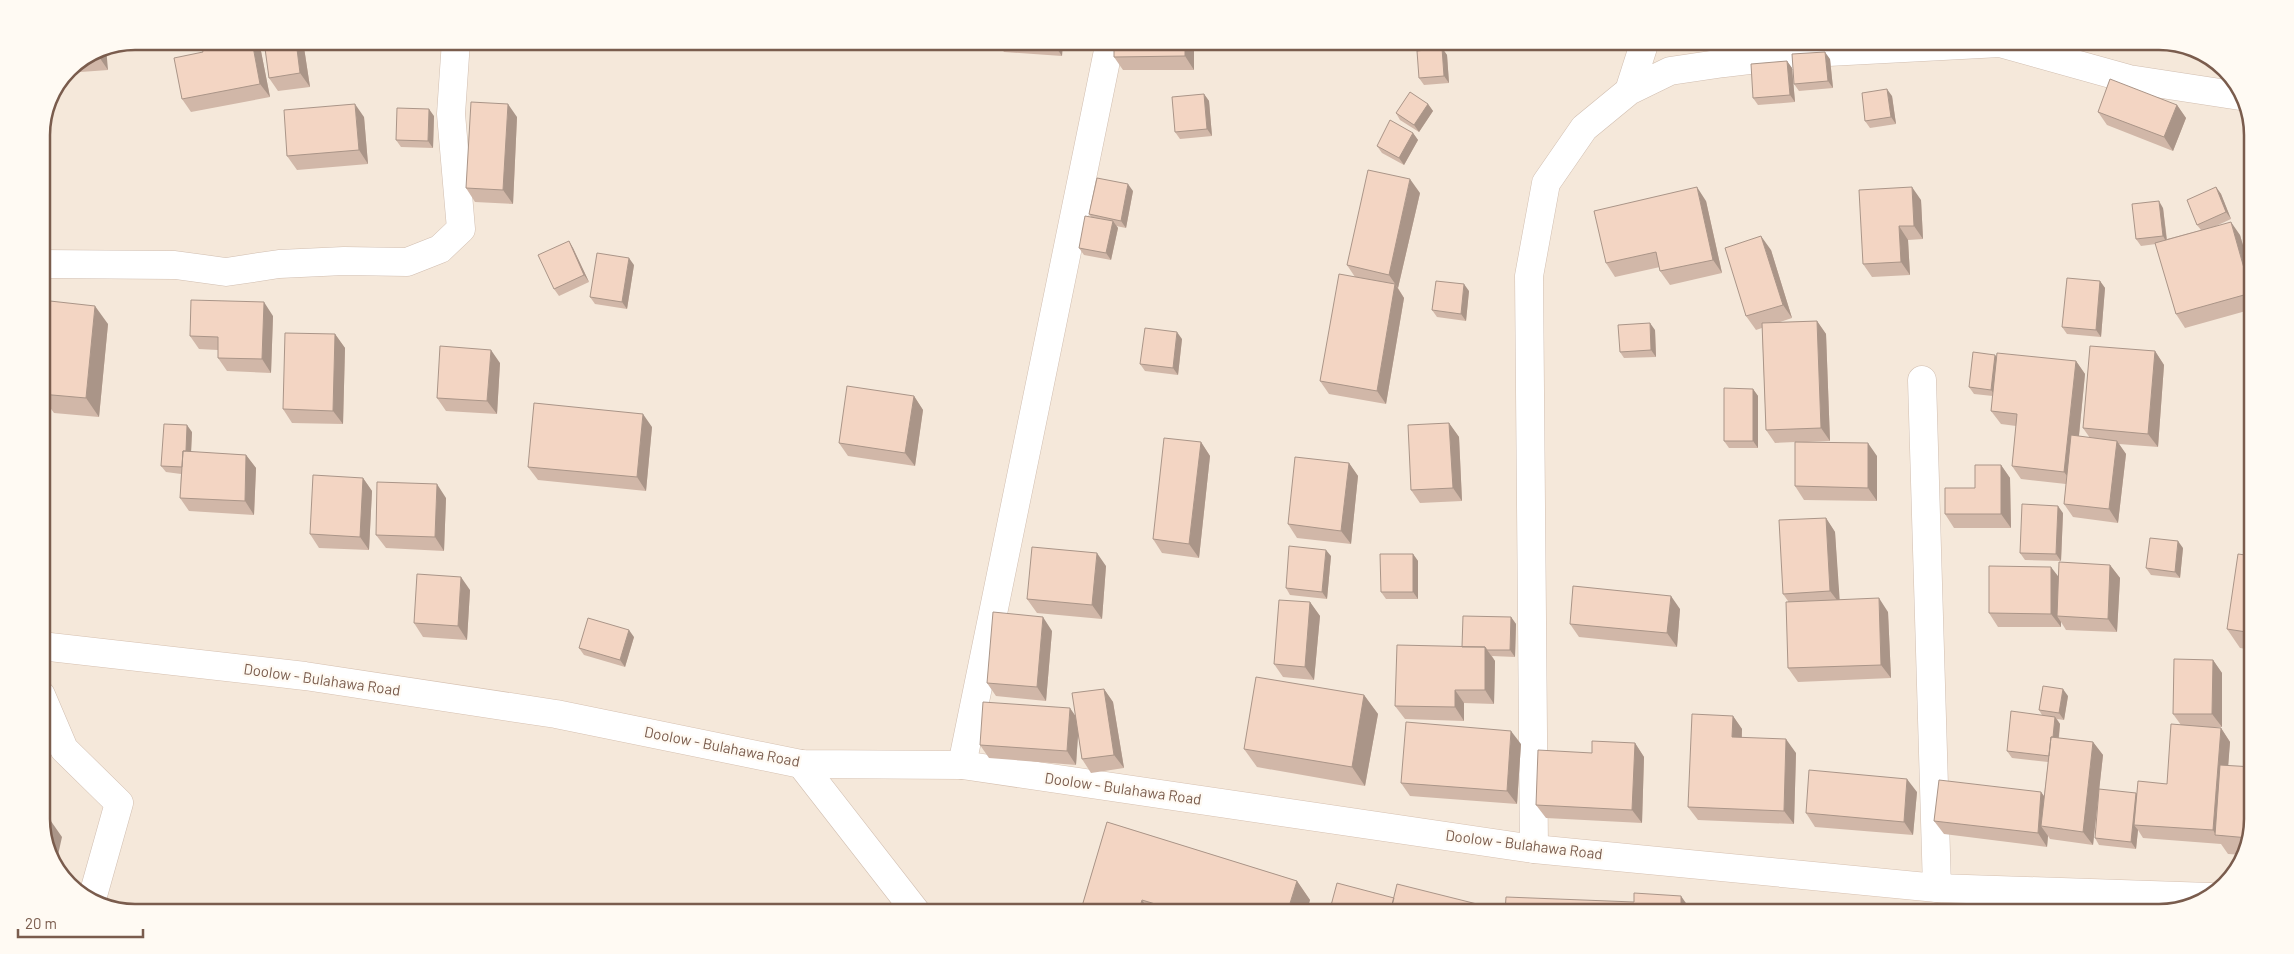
<svg xmlns="http://www.w3.org/2000/svg" width="2294" height="954" viewBox="0 0 2294 954" font-family="Barlow,sans-serif">
<rect width="100%" height="100%" fill="#fdf6ec"/>
<!-- residential -->
<path fill="#f5e8da" d="M135,41H2159L2194,48L2233,78L2253,130V819L2246,854L2211,897L2159,913H135L100,906L61,876L41,825V130L69,69L100,48Z"/>
<g fill="none" stroke-linecap="round" stroke-linejoin="round">
<defs>
<path id="street" d="M1629,91L1670,71L1724,63L1809,53L2000,43L2129,79L2240,96
M41,264L175,265L226,272L279,264L344,261L407,262L440,249L461,229L451,114L456,41
M1922,380L1937,888
M41,695L64,749L119,803L92,899
M801,764L917,913
M962,765L1110,41
M1534,849L1529,276L1546,183L1584,128L1629,91L1645,41"/>
<path id="secondary" d="M41,646L305,676L556,714L801,764L962,765L1534,849L1937,888L2210,897"/>
</defs>
<!-- street casing -->
<use href="#street" stroke="#d1beb0" stroke-width="29"/>
<!-- secondary casing -->
<use href="#secondary" stroke="#d6c0b0" stroke-width="29"/>
<!-- street -->
<use href="#street" stroke="#fff" stroke-width="28"/>
<!-- secondary -->
<use href="#secondary" stroke="#fff" stroke-width="28"/>
</g>
<!-- wall -->
<path fill="#d1b7a8" d="M200,41H259L270,97L191,112L182,99L203,52Z
M264,41H303L310,87L278,91L269,78Z
M513,41L512,51L485,49L480,42Z
M724,41H750V45Z
M996,41H1063L1062,56L1004,52Z
M1194,41V70H1123L1114,57Z
M100,48L108,70L67,73L69,69Z
M1442,48L1447,55L1449,83L1424,85L1419,78Z
M1830,59L1833,88L1799,91L1794,84Z
M1787,61L1792,68L1795,102L1758,105L1753,98Z
M1204,94L1209,101L1212,136L1180,139L1175,132Z
M1892,96L1896,124L1870,128L1865,121Z
M1428,104L1433,111L1419,132L1400,120L1396,113Z
M2177,105L2186,118L2173,151L2107,125L2098,112Z
M434,116L433,148L401,147L396,140Z
M364,117L368,164L297,170L287,156Z
M517,117L513,204L475,202L466,188Z
M1413,133L1418,140L1404,165L1382,153L1377,146Z
M2216,187L2221,194L2231,219L2216,226L2240,235L2253,280V309L2185,328L2176,314L2156,244L2141,246L2136,239L2163,208L2167,239L2201,230L2197,225Z
M1133,191L1126,228L1116,226L1118,228L1111,260L1084,255L1079,248L1091,217L1089,214Z
M1420,193L1398,288L1404,298L1386,404L1329,394L1320,381L1355,277L1347,265Z
M1921,200L1923,239L1908,240L1910,275L1872,277L1863,264Z
M1706,201L1722,273L1670,285L1660,271V267L1615,277L1606,263Z
M569,241L573,248L589,282L559,296L554,289Z
M1771,250L1792,318L1780,322L1817,321L1826,334L1830,441L1807,442L1877,456V501L1804,500L1795,486V442L1775,443L1766,430L1762,328L1756,330L1746,316Z
M634,265L627,309L595,304L590,297Z
M2100,281L2105,288L2101,337L2067,334L2062,327Z
M1469,291L1466,321L1437,317L1432,310Z
M41,300L108,324L99,417L54,413L41,395V385L45,348H41Z
M273,316L271,373L227,371L218,358V350L199,349L190,336Z
M1655,330L1656,357L1624,358L1620,352Z
M335,334L345,348L343,424L292,423L283,409Z
M1182,339L1178,375L1145,371L1140,364Z
M2155,351L2164,365L2158,447L2119,444L2126,454L2118,523L2073,517L2064,504L2066,484L2021,479L2012,466L2016,426L2001,424L1991,411L1993,396L1974,394L1969,387L1997,358L2076,361L2085,374L2079,436L2090,438L2083,428Z
M500,363L497,414L446,411L437,398Z
M1753,389L1758,396V448H1729L1724,441Z
M914,396L923,410L915,466L848,456L839,443Z
M1449,423L1459,437L1462,501L1420,503L1411,490Z
M652,427L646,491L538,480L528,467Z
M192,432L191,452L246,455L256,468L254,515L189,511L180,498L181,474L166,472L161,466Z
M1201,442L1210,456L1199,558L1162,553L1153,539Z
M1349,463L1358,476L1351,544L1297,538L1288,524Z
M2001,465L2010,478L2011,528H1954L1945,514Z
M363,478L372,491L369,550L319,548L310,534Z
M446,498L444,551L386,548L376,535Z
M2063,513L2061,561L2025,560L2020,553Z
M1826,518L1835,532L1839,600L1888,612L1891,678L1798,682L1788,668V601L1783,594Z
M2183,548L2180,578L2151,575L2146,568Z
M1413,554L1418,561V599H1386L1381,592Z
M1331,556L1327,599L1290,595L1286,588Z
M2253,556V650L2240,648L2227,629Z
M2110,565L2120,578L2117,632L2066,630L2061,622V627H1998L1989,613L2058,577Z
M1106,566L1102,619L1037,613L1027,599Z
M470,590L467,640L423,637L414,623Z
M1310,602L1320,616L1314,680L1283,677L1274,664Z
M1680,609L1677,647L1579,637L1570,624Z
M1511,617L1516,624L1515,657L1492,656L1495,661L1494,704L1464,703V721L1405,719L1395,706L1462,647Z
M1052,631L1046,701L996,696L987,683Z
M634,637L625,667L584,655L579,648Z
M2213,660L2222,673V727H2207L2221,728L2230,742L2228,765L2253,819L2246,854L2245,855L2228,854L2221,844L2143,838L2138,830L2136,849L2099,845L2095,838L2137,793L2167,784L2181,725L2173,714Z
M1104,689L1113,702L1124,768L1091,773L1082,759L1078,734L1076,765L989,758L980,745L1076,717Z
M1364,695L1378,714L1365,786L1257,767L1244,749Z
M2068,696L2064,720L2057,719L2060,724L2059,738L2093,742L2103,755L2093,845L2050,839L2048,836L2047,847L1944,834L1934,821L2041,792L2044,796L2048,762L2012,758L2007,751L2042,715L2039,710Z
M1733,716L1742,729V738L1796,753L1794,824L1698,820L1688,807Z
M1635,743L1644,757L1642,823L1546,818L1536,805Z
M1521,744L1517,804L1410,796L1401,783Z
M1917,792L1913,835L1815,827L1806,813Z
M1107,822L1297,881L1310,900L1306,913H1080Z"/>
<!-- shaded-wall -->
<path fill="#aa9588" d="M252,41H259L270,97L260,84Z
M296,41H303L310,87L300,73Z
M508,41H513L512,51L508,44Z
M1053,41H1063L1062,56L1053,43Z
M1185,41H1194V70L1185,56Z
M106,47L108,70L95,51L100,48Z
M1442,48L1447,55L1449,83L1444,76Z
M1825,52L1830,59L1833,88L1828,81Z
M1787,61L1792,68L1795,102L1790,95Z
M1887,89L1892,96L1896,124L1891,117Z
M1204,94L1209,101L1212,136L1207,129Z
M355,104L364,117L368,164L359,150Z
M508,104L517,117L513,204L503,190Z
M1428,104L1433,111L1419,132L1414,125Z
M2177,105L2186,118L2173,151L2164,137Z
M429,109L434,116L433,148L428,141Z
M1413,133L1418,140L1404,165L1399,158Z
M1410,179L1420,193L1398,288L1389,275Z
M1128,184L1133,191L1126,228L1121,221Z
M1697,187L1706,201L1722,273L1713,260Z
M1912,187L1921,200L1923,239L1914,226Z
M2216,187L2221,194L2231,219L2226,212Z
M2159,201L2163,208L2167,243L2163,236Z
M1113,221L1118,228L1111,260L1106,253Z
M2231,222L2240,235L2253,280V296L2251,293Z
M1899,226L1908,240L1910,275L1901,262Z
M1761,236L1771,250L1792,318L1783,305Z
M569,241L573,248L589,282L584,275Z
M629,258L634,265L627,309L622,302Z
M2100,281L2105,288L2101,337L2096,330Z
M1395,284L1404,298L1386,404L1377,391Z
M1464,284L1469,291L1466,321L1461,314Z
M264,302L273,316L271,373L262,359Z
M95,306L108,324L99,417L86,398Z
M1817,321L1826,334L1830,441L1821,428Z
M1650,323L1655,330L1656,357L1651,350Z
M1177,332L1182,339L1178,375L1173,368Z
M335,334L345,348L343,424L333,411Z
M491,350L500,363L497,414L487,401Z
M2155,351L2164,365L2158,447L2148,434Z
M1995,355L2000,362L1996,397L1991,390Z
M2076,361L2085,374L2074,485L2064,472Z
M1753,389L1758,396V448L1753,441Z
M914,396L923,410L915,466L905,453Z
M643,414L652,427L646,491L637,477Z
M1449,423L1459,437L1462,501L1453,488Z
M187,425L192,432L190,474L185,467Z
M2117,441L2126,454L2118,523L2109,509Z
M1201,442L1210,456L1199,558L1189,544Z
M1868,443L1877,456V501L1868,488Z
M246,455L256,468L254,515L245,501Z
M1349,463L1358,476L1351,544L1341,531Z
M2001,465L2010,478L2011,528L2001,514Z
M363,478L372,491L369,550L360,537Z
M437,484L446,498L444,551L435,537Z
M2058,506L2063,513L2061,561L2056,554Z
M1826,518L1835,532L1840,604L1830,591Z
M2178,541L2183,548L2180,578L2175,572Z
M1326,550L1331,556L1327,599L1322,592Z
M1097,553L1106,566L1102,619L1092,605Z
M1413,554L1418,561V599L1413,592Z
M2110,565L2120,578L2117,632L2108,619Z
M2051,567L2061,580L2057,616L2061,622V627L2051,614Z
M461,577L470,590L467,640L458,626Z
M1671,596L1680,609L1677,647L1667,633Z
M1879,598L1888,612L1891,678L1881,665Z
M1310,602L1320,616L1314,680L1305,667Z
M1043,617L1052,631L1046,701L1037,687Z
M1511,617L1516,624L1515,657L1510,650Z
M629,630L634,637L625,667L620,660Z
M1485,647L1495,661L1494,704L1485,690Z
M2213,660L2222,673V727L2212,714Z
M1104,689L1113,702L1124,768L1114,755Z
M2063,689L2068,696L2064,720L2059,713Z
M1455,690L1464,703V721L1455,707Z
M1364,695L1378,714L1365,786L1352,767Z
M1070,708L1079,721L1076,765L1067,751Z
M1733,716L1742,729L1741,751L1732,737Z
M2055,717L2060,724L2056,763L2051,756Z
M2221,728L2230,742L2223,836L2216,835L2213,830Z
M1511,731L1521,744L1517,804L1507,791Z
M1786,739L1796,753L1794,824L1784,811Z
M2093,742L2103,755L2093,845L2083,832Z
M1635,743L1644,757L1642,823L1632,810Z
M1907,779L1917,792L1913,835L1904,822Z
M2041,792L2051,806L2041,826L2048,836L2047,847L2038,833Z
M2136,793L2141,800L2134,825L2138,830L2136,849L2131,842Z
M46,814L62,837L56,864L43,829Z
M1297,881L1310,900L1306,913H1287Z
M1681,896L1693,913H1681Z
M1142,900L1151,913H1138Z
M1481,905L1486,913H1479Z"/>
<!-- building -->
<path fill="#f3d5c3" stroke="#aa9588" d="M200,41H252L260,84L182,99L174,58L203,52Z
M264,41H296L300,73L269,78Z
M480,41H508V44L480,42Z
M1030,41H1053V43Z
M1114,41H1185V56L1114,57Z
M1442,48L1444,76L1419,78L1417,51Z
M1825,52L1828,81L1794,84L1792,54Z
M1787,61L1790,95L1753,98L1751,64Z
M2110,79L2177,105L2164,137L2098,112Z
M1887,89L1891,117L1865,121L1862,93Z
M1410,92L1428,104L1414,125L1396,113Z
M1204,94L1207,129L1175,132L1172,97Z
M471,102L508,104L503,190L466,188Z
M355,104L359,150L287,156L284,110Z
M397,108L429,109L428,141L396,140Z
M1390,120L1413,133L1399,158L1377,146Z
M1368,170L1410,179L1389,275L1347,265Z
M1097,178L1128,184L1121,221L1089,214Z
M1697,187L1713,260L1660,271L1656,252L1606,263L1594,211Z
M1912,187L1914,226H1899L1901,262L1863,264L1859,190Z
M2216,187L2226,212L2197,225L2187,200Z
M2159,201L2163,236L2136,239L2132,204Z
M1085,216L1113,221L1106,253L1079,248Z
M2231,222L2251,293L2176,314L2155,243Z
M1761,236L1783,305L1746,316L1725,248Z
M569,241L584,275L554,289L538,255Z
M597,253L629,258L622,302L590,297Z
M1339,274L1395,284L1377,391L1320,381Z
M2067,278L2100,281L2096,330L2062,327Z
M1436,281L1464,284L1461,314L1432,310Z
M41,300L95,306L86,398L41,394V385L47,331L41,330Z
M191,300L264,302L262,359L218,358V337L190,336Z
M1817,321L1821,428L1766,430L1762,323Z
M1650,323L1651,350L1620,352L1618,325Z
M1145,328L1177,332L1173,368L1140,364Z
M285,333L335,334L333,411L283,409Z
M440,346L491,350L487,401L437,398Z
M2090,346L2155,351L2148,434L2083,428Z
M1973,352L1995,355L1991,390L1969,387Z
M1997,353L2076,361L2064,472L2012,466L2017,414L1991,411Z
M847,386L914,396L905,453L839,443Z
M1724,388L1753,389V441H1724Z
M534,403L643,414L637,477L528,467Z
M1449,423L1453,488L1411,490L1408,425Z
M164,424L187,425L186,451H183L182,467L161,466Z
M2071,435L2117,441L2109,509L2064,504Z
M1164,438L1201,442L1189,544L1153,539Z
M1795,442L1868,443V488L1795,486Z
M183,451L246,455L245,501L180,498Z
M1295,457L1349,463L1341,531L1288,524Z
M1975,465H2001V514H1945V488H1975Z
M313,475L363,478L360,537L310,534Z
M377,482L437,484L435,537L376,535Z
M2022,504L2058,506L2056,554L2020,553Z
M1826,518L1830,591L1783,594L1779,520Z
M2150,538L2178,541L2175,572L2146,568Z
M1289,546L1326,550L1322,592L1286,588Z
M1032,547L1097,553L1092,605L1027,599Z
M1380,554H1413V592H1381Z
M2238,554L2253,556V633L2227,629Z
M2059,562L2110,565L2108,619L2057,616Z
M1989,566L2051,567V614L1989,613Z
M417,574L461,577L458,626L414,623Z
M1573,586L1671,596L1667,633L1570,624Z
M1879,598L1881,665L1788,668L1786,602Z
M1279,600L1310,602L1305,667L1274,664Z
M993,612L1043,617L1037,687L987,683Z
M1463,616L1511,617L1510,650H1487L1485,647H1462Z
M588,618L629,630L620,660L579,648Z
M1397,645L1485,647V690H1455V707L1395,706Z
M2174,659L2213,660L2212,714H2173Z
M1256,677L1364,695L1352,767L1244,749Z
M2043,686L2063,689L2059,713L2039,710Z
M1104,689L1114,755L1082,759L1072,693Z
M983,702L1070,708L1067,751L980,745Z
M2011,711L2055,717L2053,737H2051L2049,756L2007,751Z
M1692,714L1733,716L1732,737L1786,739L1784,811L1688,807Z
M1406,722L1511,731L1507,791L1401,783Z
M2171,724L2221,728L2213,830L2134,825L2138,781L2167,784Z
M2051,737L2093,742L2083,832L2041,826Z
M1592,741L1635,743L1632,810L1536,805L1538,750L1592,753Z
M2220,765L2253,767V819L2249,838L2215,835Z
M1809,770L1907,779L1904,822L1806,813Z
M1939,780L2041,792L2038,833L1934,821Z
M2099,789L2136,793L2131,842L2095,838Z
M41,813L46,814L43,829L41,825Z
M1107,822L1297,881L1287,913H1185L1142,900L1138,913H1080Z
M1337,883L1394,898L1390,913H1329Z
M1397,884L1481,905L1479,913H1390Z
M1634,893L1681,896V913H1505L1506,897L1634,902Z
M1773,908L1807,913H1772Z"/>
<g text-anchor="middle" stroke-width="4.5" stroke-linejoin="round" paint-order="stroke">
<!-- street labels -->
<g font-size="15" fill="#7a5c4d" stroke="#fffaf3">
<text transform="translate(322 680) rotate(8)" y="5">Doolow - Bulahawa Road</text>
<text transform="translate(722 747) rotate(11)" y="5">Doolow - Bulahawa Road</text>
<text transform="translate(1123 789) rotate(8)" y="5">Doolow - Bulahawa Road</text>
<text transform="translate(1524 845) rotate(7)" y="5">Doolow - Bulahawa Road</text>
</g>
</g>
<!-- crop -->
<path d="M0 0H2294V954H0ZM135 50H2159A85 85 0 0 1 2244 135V819A85 85 0 0 1 2159 904H135A85 85 0 0 1 50 819V135A85 85 0 0 1 135 50Z" fill="#fffaf3" fill-rule="evenodd"/>
<path fill="none" stroke="#7a5c4d" stroke-width="2.5" d="M135 50H2159A85 85 0 0 1 2244 135V819A85 85 0 0 1 2159 904H135A85 85 0 0 1 50 819V135A85 85 0 0 1 135 50Z"/>
<!-- scale -->
<path d="M18 929v8h125v-8" fill="none" stroke="#7a5c4d" stroke-width="2.5"/>
<text x="25" y="929" font-size="15" fill="#7a5c4d" stroke="#fffaf3" stroke-width="4" paint-order="stroke">20 m</text>
</svg>
